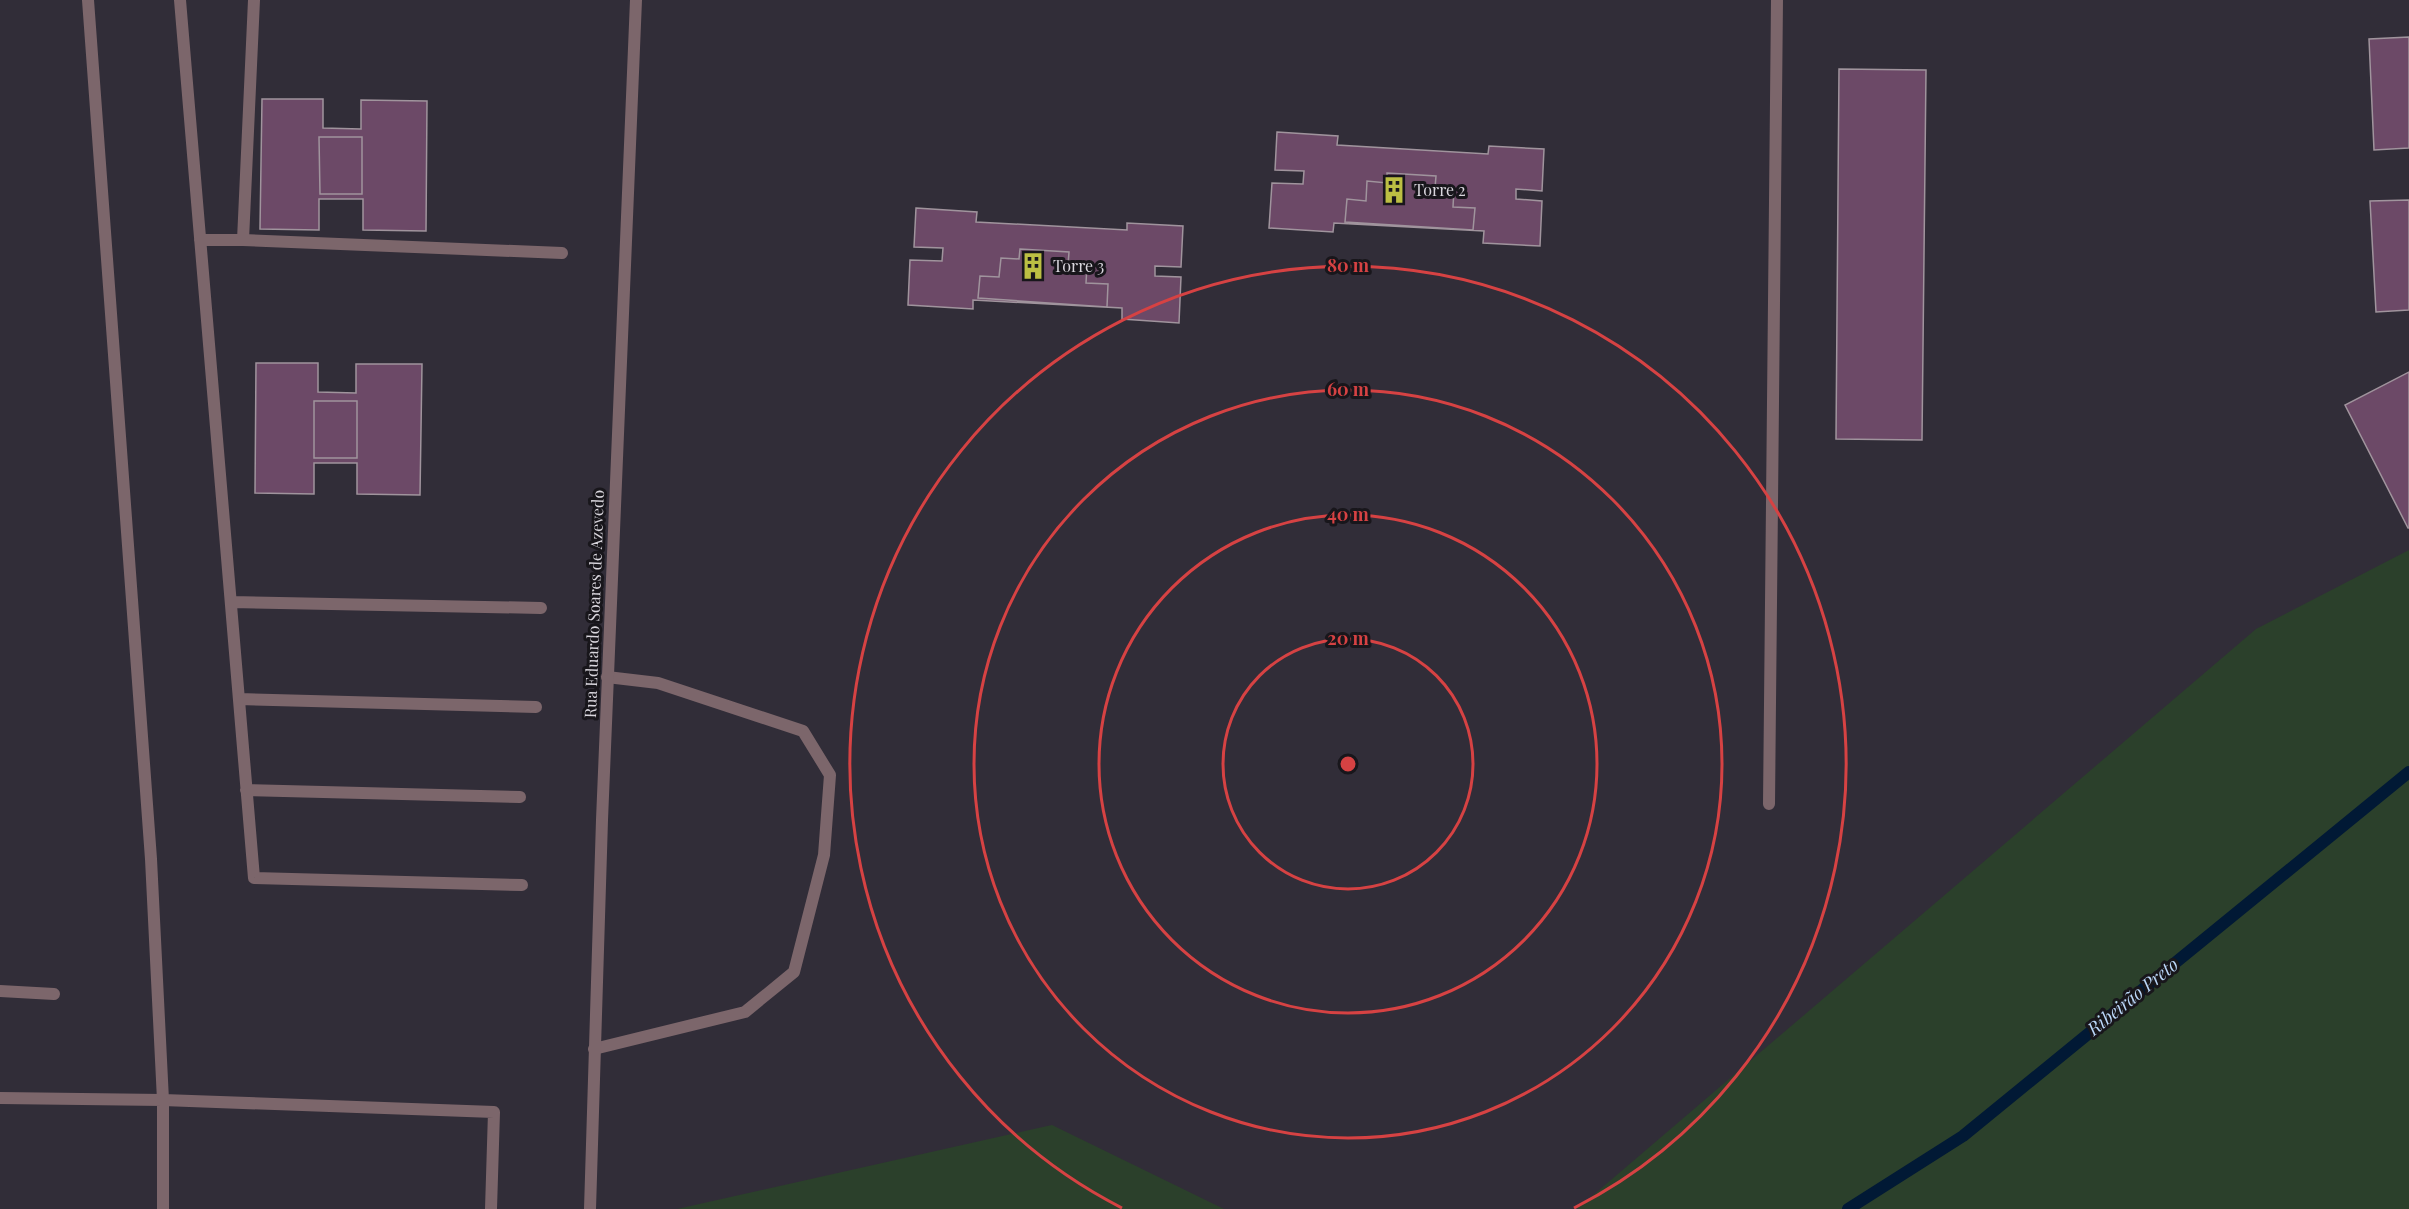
<svg xmlns="http://www.w3.org/2000/svg" width="2409" height="1209" viewBox="0 0 2409 1209" font-family="'Playfair Display',serif">
<rect width="100%" height="100%" fill="#312d38"/>
<!-- green -->
<path fill="#2b402b" d="M2409,550V1209H1577L2256,629Z
M1052,1125L1224,1209H677Z"/>
<g fill="none" stroke-linecap="round" stroke-linejoin="round">
<!-- stream -->
<path stroke="#011935" stroke-width="12" d="M1848,1209L1963,1136L2409,772"/>
</g>
<!-- building -->
<path fill="#6c4967" stroke="#a0949d" stroke-width="1.5" d="M2409,37V148L2374,150L2369,39Z
M1839,69L1926,70L1922,440L1836,439Z
M262,99H323V128L361,129V100L427,101L426,231L363,230V199H319V230L260,229Z
M1277,132L1338,136L1337,145L1488,154L1489,146L1544,149L1542,191L1516,189V199L1542,201L1540,246L1483,243L1484,231L1334,223L1333,232L1269,228L1272,183L1303,184L1304,171L1275,170Z
M319,137H362V194H320Z
M1387,173L1436,176L1435,188L1454,189L1453,207L1475,208L1473,230L1345,222L1347,199L1366,201L1367,181L1387,183Z
M2409,200V310L2376,312L2370,201Z
M916,208L977,212L976,222L1127,230V223L1183,226L1181,267L1155,266V276L1181,277L1179,323L1122,319V308L973,300V309L908,305L910,260L942,261L943,248L914,247Z
M1020,249L1069,252L1068,265L1087,266L1086,283L1108,284L1107,307L978,298L980,276L999,277L1001,258L1019,259Z
M256,363H318V392L356,393V364H422L420,495L357,494V463H314V494L255,493Z
M2409,372V528H2408L2345,405Z
M314,401H357V458H314Z"/>
<g fill="none" stroke-linecap="round" stroke-linejoin="round">
<!-- lane -->
<path stroke="#7c666b" stroke-width="12" d="M88,0L151,859L163,1100V1209
M180,0L254,878L522,885
M200,240H243L254,0
M243,240L562,253
M231,602L541,608
M239,699L536,707
M246,790L520,797
M0,991L54,994
M594,1049L745,1012L794,972L824,855L830,775L803,731L658,683L607,677
M0,1098L163,1100L494,1112L491,1209"/>
<!-- street -->
<path stroke="#7c666b" stroke-width="12" d="M1769,804L1777,0
M590,1209L602,820L636,0"/>
</g>
<!-- distance rings -->
<g fill="none" stroke="#d64243" stroke-width="3">
<circle cx="1348" cy="764" r="125"/>
<circle cx="1348" cy="764" r="249"/>
<circle cx="1348" cy="764" r="374"/>
<path d="M1122 1208A498 498 0 1 1 1574 1208"/>
</g>
<!-- icons -->
<defs>
<symbol id="building-bare" viewBox="-9 -9 18 18"><path d="M-4-6H4V6H1V3H-1V6H-4ZM-2.5-4.3h1.7v1.8h-1.7ZM.8-4.3h1.7v1.8H.8ZM-2.5-1h1.7V.8h-1.7ZM.8-1h1.7V.8H.8Z" fill="#bcbf43" stroke="#18161b" stroke-width="2.5" paint-order="stroke"/></symbol>
</defs>
<g fill-rule="evenodd">
<use href="#building-bare" x="1375" y="171" width="38" height="38"/>
<use href="#building-bare" x="1014" y="247" width="38" height="38"/>
</g>
<g text-anchor="middle" stroke-width="6" stroke-linejoin="round" paint-order="stroke">
<!-- poi labels -->
<g font-size="16" fill="#d9d6dd" stroke="#18161b" text-anchor="start">
<text x="1414" y="196">Torre 2</text>
<text x="1053" y="272">Torre 3</text>
</g>
<!-- street labels -->
<g font-size="16" fill="#d9d6dd" stroke="#18161b">
<text transform="translate(594 604) rotate(-88)" y="6">Rua Eduardo Soares de Azevedo</text>
</g>
<!-- water labels -->
<g font-size="18" font-style="italic" fill="#bbd7f9" stroke="#18161b">
<text transform="translate(2133 997) rotate(-39)" y="6">Ribeirão Preto</text>
</g>
</g>
<circle cx="1348" cy="764" r="9" fill="#d64243" stroke="#18161b" stroke-width="3"/>
<g font-size="18" text-anchor="middle" font-weight="bold" fill="#d64243" stroke="#18161b" stroke-width="6" stroke-linejoin="round" paint-order="stroke">
<text x="1348" y="272">80 m</text>
<text x="1348" y="396">60 m</text>
<text x="1348" y="521">40 m</text>
<text x="1348" y="645">20 m</text>
</g>
</svg>
